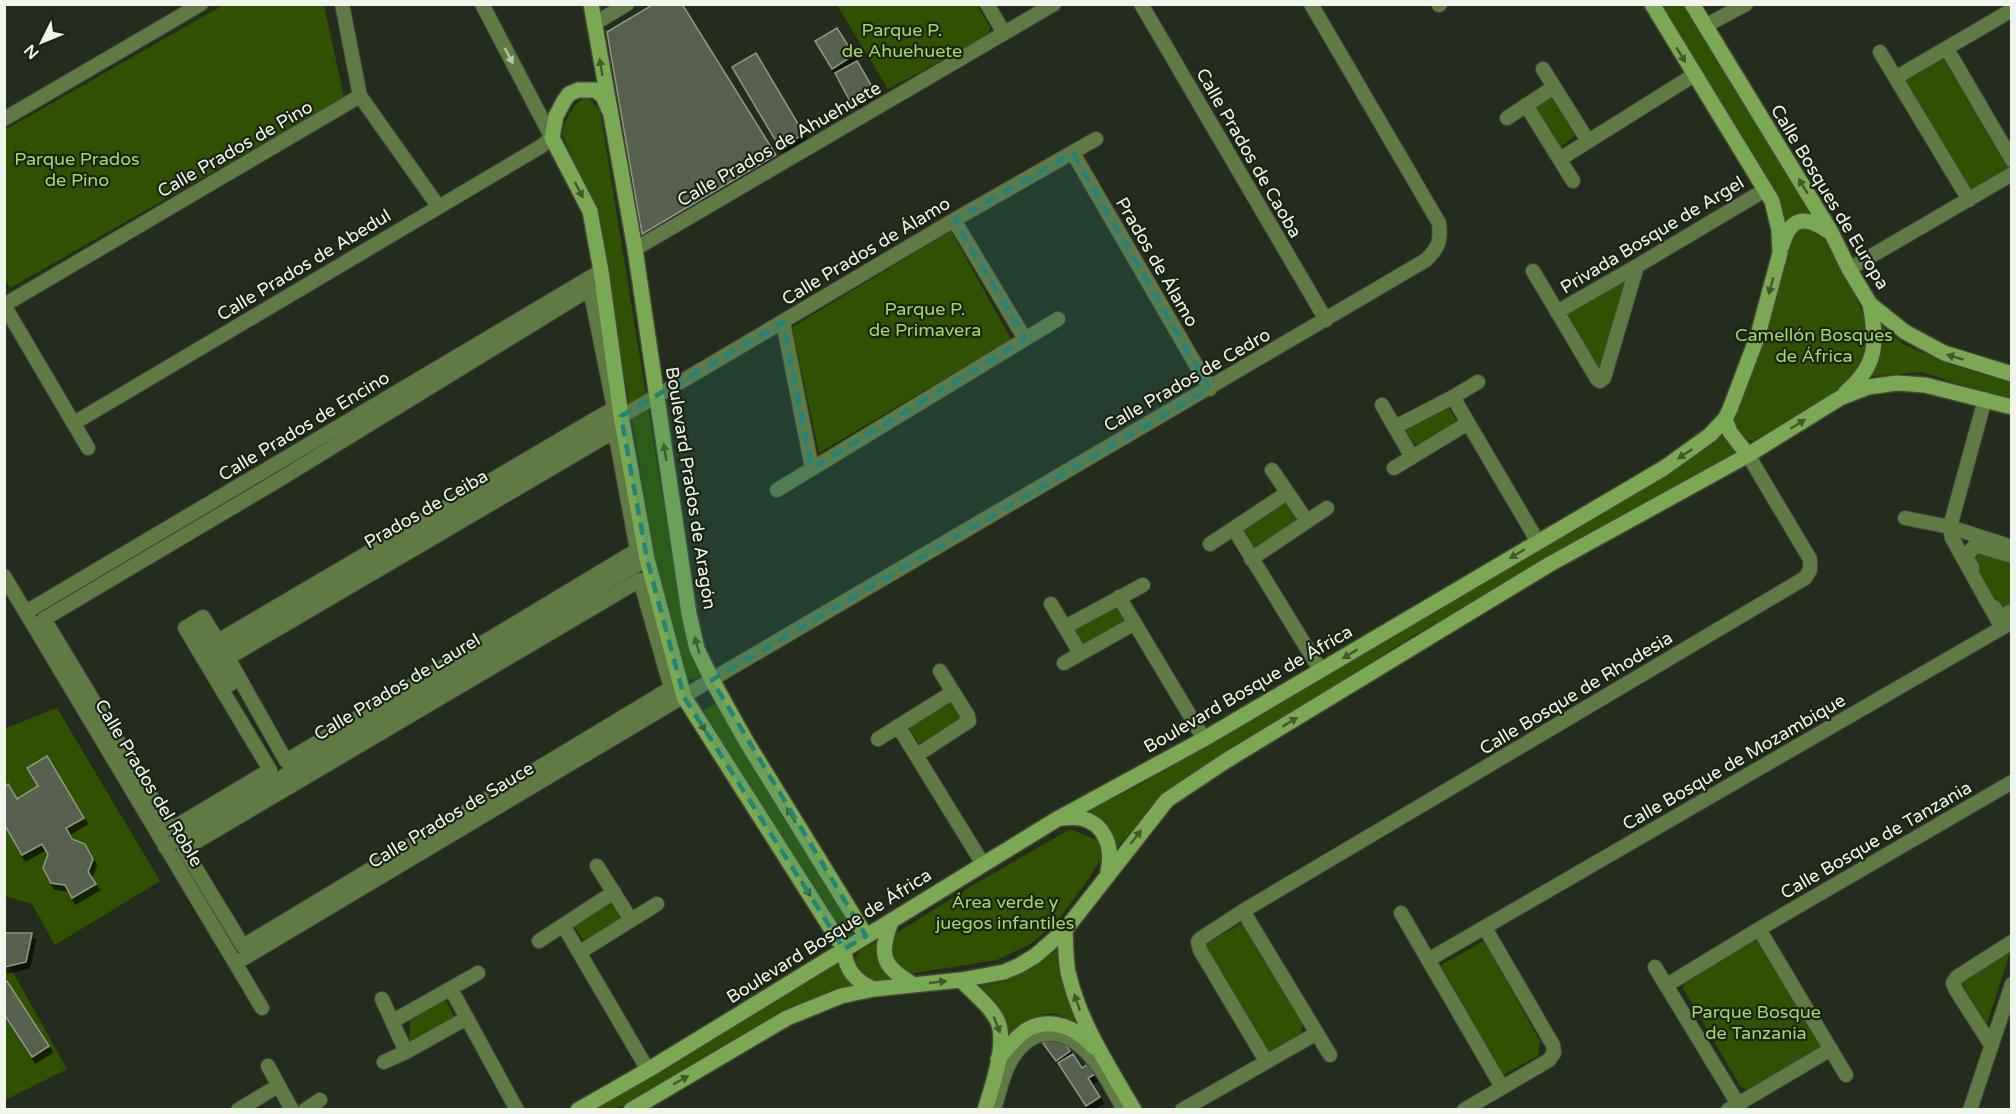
<svg xmlns="http://www.w3.org/2000/svg" width="2016" height="1114" viewBox="0 0 2016 1114" font-family="'Varela Round',sans-serif">
<defs>
<filter id="shadow"><feDropShadow dx="3.5" dy="6" stdDeviation="0" flood-color="#0009"/></filter>
</defs>
<rect width="100%" height="100%" fill="#242d1d"/>
<!-- green -->
<path fill="#2f5201" d="M225,4L324,5L344,97L10,288L4,278L5,130Z
M837,5H977L990,27L987,36L888,89Z
M1658,5H1687L1815,217C1801,210 1794,220 1783,229Z
M1947,49L2011,165V172L1969,200L1897,77Z
M1553,94L1577,134L1559,149L1533,109Z
M586,98L591,101L600,110L670,545L690,649L701,671L699,677L693,680L688,679L685,673L657,566L596,209L562,134C564,122 573,102 586,98Z
M1801,229L1819,230L1825,236L1847,277L1865,319L1864,357L1852,384L1753,441L1739,437L1731,424C1750,380 1767,334 1779,288C1784,271 1789,255 1790,238Z
M951,231L1011,339L819,453L792,327Z
M1625,281L1599,373L1563,312Z
M1880,324L1903,344L1952,365L2011,383V401L1922,372L1872,376L1880,345Z
M1447,405L1458,423L1417,447L1404,429Z
M1723,428L1741,450L1416,634L1165,791L1116,849C1111,831 1107,819 1088,811L1140,785L1210,743L1715,443L1722,434Z
M1287,502L1299,521L1253,552L1241,532Z
M1975,545L2011,556V611L2000,617L1966,557Z
M1117,604L1127,621L1080,647L1071,631Z
M955,700L966,717L921,746L909,728Z
M716,703L852,930L850,935L845,936L841,934L702,711Z
M57,708L160,881L55,945L32,904L5,896L4,729Z
M1070,829L1097,840L1102,857L1090,877L1056,923L1030,944L997,960L902,975L891,957L887,939L970,887Z
M610,900L622,918L584,942L573,924Z
M1242,923L1304,1021L1300,1034L1267,1052L1205,945Z
M1751,940L1761,941L1820,1042L1819,1050L1750,1091L1741,1087L1683,988L1686,980Z
M1484,941L1540,1041L1538,1056L1503,1075L1441,965Z
M876,942L881,962L893,982C870,985 862,982 855,959L861,949Z
M1057,950C1060,978 1066,1001 1078,1025C1072,1022 1064,1016 1057,1014C1037,1010 1021,1027 1008,1040C1008,1020 993,1001 980,986L1007,981L1041,962Z
M2010,952L1987,1024L1961,982Z
M4,956L67,1069L5,1100H4Z
M843,960C843,972 846,978 856,986L800,1004L752,1028L616,1109L592,1110L816,973Z
M446,1000L455,1019L408,1047L411,1018Z"/>
<!-- building -->
<path fill="#56614e" stroke="#8c9783" stroke-width="1.5" filter="url(#shadow)" d="M654,4H682L776,155L642,234L607,32Z
M837,28L854,55L832,69L815,41Z
M756,53L804,134L780,148L732,67Z
M857,61L874,90L851,103L835,73Z
M47,756L84,818L66,828L72,839L85,844L93,859L88,872L96,884L72,898L65,885L51,883L43,868L48,854L42,844L22,855L4,824V787L8,784L17,799L38,786L27,768Z
M4,933H32L26,962L4,967Z
M7,981L49,1046L32,1057L4,1014V983Z
M1062,1040L1070,1051L1056,1061L1042,1042Z
M1073,1054L1082,1068L1088,1064L1095,1074L1088,1078L1100,1097L1086,1106L1058,1063Z"/>
<g fill="none" stroke-linecap="round" stroke-linejoin="round">
<defs>
<path id="street" d="M342,4L360,96L438,206
M987,4L1004,33
M1141,4L1326,320
M1439,5L1440,4
M594,24L627,4
M1705,26L1746,4
M1947,49L2012,160
M1880,52L1969,200
M1543,69L1588,141
M1897,77L2012,10
M1526,105L1573,181
M1507,118L1554,87
M4,119L201,4
M1073,153L1210,389
M1560,159L1694,75
M954,220L1025,339
M635,249L1054,4
M1849,269L2012,174
M1533,271L1597,379L1600,381L1604,378L1637,266
M590,289L614,408L218,641L203,617L185,628L270,770L171,829L44,619L277,481Z
M1557,312L1637,266L1765,190
M783,322L812,468
M1453,397L1538,542
M1985,399L1950,527L1952,538L2002,628
M1382,405L1412,457
M74,423L540,147L552,138L482,4
M1395,427L1453,397L1478,382
M615,431L637,550L286,761L228,658Z
M88,448L4,305L360,96
M1394,468L1468,423
M1272,470L1307,521
M777,490L1058,319
M1905,518L1950,527L2012,547
M1234,529L1321,671
M1210,544L1287,493
M1251,559L1327,508
M1972,567L1966,557L1975,545L2012,556
M4,576L262,1008
M640,580L671,688L243,946L184,849Z
M1119,597L1204,739
M1051,604L1080,653
M1994,607L2000,617L2012,611
M26,612L601,271
M1065,627L1143,585
M198,629L231,684
M214,655L689,377L954,220L1096,139
M1064,663L1135,623
M898,726L983,864
M878,739L953,692
M917,755L969,721L968,716L940,671
M165,847L647,559
M597,866L631,920
M1243,911L1330,1055
M1401,913L1502,1087
M563,925L648,1070
M1759,929L1846,1075
M539,941L614,892
M580,952L657,904
M1428,960L2012,622
M236,963L721,674L1426,260C1439,247 1441,241 1439,223L1311,4
M1655,967L1738,1104
M1667,985L1759,929L2012,782
M451,989L517,1110
M382,999L406,1052
M393,1021L478,973
M1991,1045L1956,990L1953,983L1957,977L2012,942
M1266,1061L1200,950L1198,942L1200,939L1243,911L1805,578L1810,570V559L1748,455
M384,1062L406,1052L467,1018
M268,1066L292,1110
M238,1110L278,1086
M305,1110L320,1100
M994,1110C999,1093 1003,1072 1013,1057C1038,1020 1071,1031 1095,1062C1106,1076 1115,1094 1124,1110
M1182,1110L1317,1033
M1464,1110L1549,1060L1554,1053L1553,1045L1485,928
M1728,1110L1831,1049
M1970,1110L2012,984"/>
<path id="secondary" d="M591,4L635,249L689,614L697,649L712,680L746,741L866,936
M1692,4L1831,232L1849,269L1870,304L1905,332L1944,353L2012,374
M609,110L603,96L595,90H578L569,94L564,101L556,116L552,138L590,211L601,271L621,416L647,559L684,697L844,949C845,969 856,982 874,989
M1782,246C1790,217 1805,215 1828,231
M1846,392C1878,365 1877,342 1870,304
M1725,419L1730,432L1748,455
M1061,818C1067,818 1074,817 1080,818C1106,823 1113,849 1108,871
M891,922C878,956 883,967 914,985
M1065,930C1066,945 1065,962 1069,976C1081,1025 1109,1067 1134,1110
M961,980C973,993 991,1006 998,1022C1007,1045 992,1087 985,1110
M998,1059C1007,1049 1016,1036 1028,1029C1052,1016 1078,1029 1094,1047
M578,1110L648,1070L1059,818L1204,739L1664,468L1710,435L1725,419L1730,409L1758,335L1780,253L1779,230L1772,201L1652,4
M631,1110L787,1018L841,996L874,989L961,980L1004,972L1020,965L1035,956L1065,930L1167,800L1224,762L1550,564L1748,455L1840,398L1868,387L1897,383L1925,385L2012,407"/>
</defs>
<!-- street casing -->
<use href="#street" stroke="#41493a" stroke-width="16"/>
<!-- secondary casing -->
<use href="#secondary" stroke="#41493a" stroke-width="18"/>
<!-- street -->
<use href="#street" stroke="#5e7b46" stroke-width="14"/>
<!-- secondary -->
<use href="#secondary" stroke="#7ba852" stroke-width="15"/>
</g>
<!-- one-way arrows -->
<defs><path id="oneway-solid" d="M-6-.8H1V-3.2L6.5 0L1 3.2V.8H-6Z" transform="scale(1.5)"/></defs>
<g fill="#41592c">
<use href="#oneway-solid" transform="translate(1681 55) rotate(59)"/>
<use href="#oneway-solid" transform="translate(601 67) rotate(-100)"/>
<use href="#oneway-solid" transform="translate(1803 186) rotate(-121)"/>
<use href="#oneway-solid" transform="translate(579 190) rotate(63)"/>
<use href="#oneway-solid" transform="translate(1771 286) rotate(105)"/>
<use href="#oneway-solid" transform="translate(1955 357) rotate(-163)"/>
<use href="#oneway-solid" transform="translate(1798 424) rotate(-32)"/>
<use href="#oneway-solid" transform="translate(665 452) rotate(-99)"/>
<use href="#oneway-solid" transform="translate(1685 454) rotate(146)"/>
<use href="#oneway-solid" transform="translate(1517 554) rotate(149)"/>
<use href="#oneway-solid" transform="translate(697 645) rotate(-106)"/>
<use href="#oneway-solid" transform="translate(1350 654) rotate(149)"/>
<use href="#oneway-solid" transform="translate(1290 722) rotate(-31)"/>
<use href="#oneway-solid" transform="translate(701 724) rotate(58)"/>
<use href="#oneway-solid" transform="translate(791 815) rotate(-122)"/>
<use href="#oneway-solid" transform="translate(1136 837) rotate(-52)"/>
<use href="#oneway-solid" transform="translate(806 889) rotate(58)"/>
<use href="#oneway-solid" transform="translate(938 982) rotate(-6)"/>
<use href="#oneway-solid" transform="translate(1077 1002) rotate(-109)"/>
<use href="#oneway-solid" transform="translate(997 1025) rotate(69)"/>
<use href="#oneway-solid" transform="translate(681 1080) rotate(-30)"/>
</g>
<use fill="#b6c5a9" href="#oneway-solid" transform="translate(509 56) rotate(62)"/>
<!-- marked area -->
<path fill="#26837a" fill-opacity="0.2" stroke="#26837a" stroke-width="4.5" stroke-dasharray="12 8" stroke-linejoin="round" d="M1073,153L1210,389L712,680L866,936L844,949L684,697L647,559L621,416L783,322L812,468L1025,339L954,220Z"/>
<g text-anchor="middle" stroke-width="4.5" stroke-linejoin="round" paint-order="stroke">
<!-- park labels -->
<g font-size="18" fill="#a0db6a" stroke="#1b2413">
<text x="902" y="36">Parque P.<tspan x="902" dy="21">de Ahuehuete</tspan></text>
<text x="77" y="165">Parque Prados<tspan x="77" dy="21">de Pino</tspan></text>
<text x="925" y="315">Parque P.<tspan x="925" dy="21">de Primavera</tspan></text>
<text x="1814" y="341">Camellón Bosques<tspan x="1814" dy="21">de África</tspan></text>
<text x="1005" y="908">Área verde y<tspan x="1005" dy="21">juegos infantiles</tspan></text>
<text x="1756" y="1018">Parque Bosque<tspan x="1756" dy="21">de Tanzania</tspan></text>
</g>
<!-- street labels -->
<g font-size="18" fill="#f0f6eb" stroke="#1b2413">
<text transform="translate(779 144) rotate(-30)" y="6">Calle Prados de Ahuehuete</text>
<text transform="translate(235 149) rotate(-30)" y="6">Calle Prados de Pino</text>
<text transform="translate(1249 153) rotate(60)" y="6">Calle Prados de Caoba</text>
<text transform="translate(1830 197) rotate(59)" y="6">Calle Bosques de Europa</text>
<text transform="translate(1652 235) rotate(-31)" y="6">Privada Bosque de Argel</text>
<text transform="translate(866 251) rotate(-31)" y="6">Calle Prados de Álamo</text>
<text transform="translate(1157 262) rotate(60)" y="6">Prados de Álamo</text>
<text transform="translate(304 265) rotate(-31)" y="6">Calle Prados de Abedul</text>
<text transform="translate(1187 380) rotate(-30)" y="6">Calle Prados de Cedro</text>
<text transform="translate(304 426) rotate(-31)" y="6">Calle Prados de Encino</text>
<text transform="translate(691 488) rotate(81)" y="6">Boulevard Prados de Aragón</text>
<text transform="translate(426 509) rotate(-30)" y="6">Prados de Ceiba</text>
<text transform="translate(397 687) rotate(-31)" y="6">Calle Prados de Laurel</text>
<text transform="translate(1248 689) rotate(-30)" y="6">Boulevard Bosque de África</text>
<text transform="translate(1576 693) rotate(-31)" y="6">Calle Bosque de Rhodesia</text>
<text transform="translate(1734 762) rotate(-30)" y="6">Calle Bosque de Mozambique</text>
<text transform="translate(149 783) rotate(59)" y="6">Calle Prados del Roble</text>
<text transform="translate(451 815) rotate(-31)" y="6">Calle Prados de Sauce</text>
<text transform="translate(1876 840) rotate(-30)" y="6">Calle Bosque de Tanzania</text>
<text transform="translate(829 936) rotate(-32)" y="6">Boulevard Bosque de África</text>
</g>
</g>
<!-- border -->
<rect width="2016" height="1114" fill="none" stroke="#f0f6eb" stroke-width="12"/>
<!-- north arrow -->
<g transform="translate(42 42) rotate(227)" stroke="#1b2413" stroke-width="4.5" paint-order="stroke">
<path d="M0-4.5L10 22L0 15L-10 22Z" fill="#f0f6eb"/>
<text y="-9" font-size="16" font-weight="bold" text-anchor="middle" fill="#f0f6eb">N</text>
</g>
</svg>
